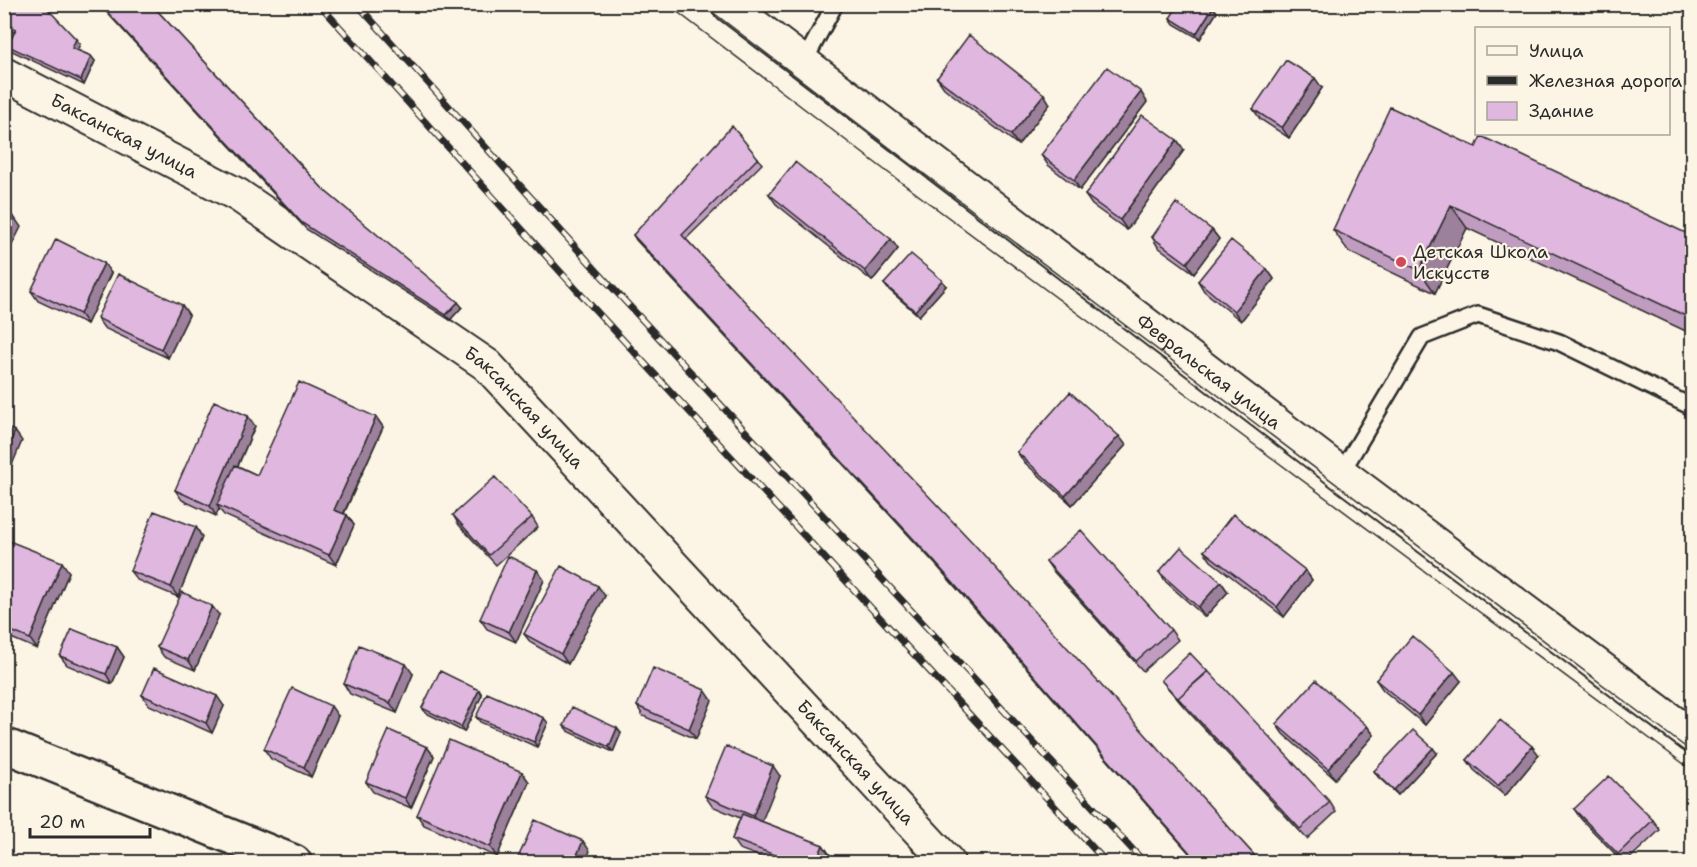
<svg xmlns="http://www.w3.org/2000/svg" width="1697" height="867" viewBox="0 0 1697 867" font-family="'Shantell Sans',sans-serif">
<rect width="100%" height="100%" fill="#fcf5e5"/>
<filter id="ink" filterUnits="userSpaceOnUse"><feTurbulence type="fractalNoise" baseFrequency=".0167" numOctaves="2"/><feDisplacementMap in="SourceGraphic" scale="12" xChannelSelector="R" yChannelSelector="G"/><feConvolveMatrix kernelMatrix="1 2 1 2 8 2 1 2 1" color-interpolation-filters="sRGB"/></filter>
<g filter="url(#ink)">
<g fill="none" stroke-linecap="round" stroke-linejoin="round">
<defs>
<path id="lane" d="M804,62L835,4
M1341,473L1422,337L1478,315L1559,342L1692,407"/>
<g id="street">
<path id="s1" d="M727,4L1341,473L1692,736"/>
<path id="s2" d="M4,74L238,195L487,365L948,862"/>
</g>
<path id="secondary" d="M4,745L294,862"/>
</defs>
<!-- lane casing -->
<use href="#lane" stroke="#2b2b2b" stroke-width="20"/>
<!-- street casing -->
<use href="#street" stroke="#2b2b2b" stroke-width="36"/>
<!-- secondary casing -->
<use href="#secondary" stroke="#2b2b2b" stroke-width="38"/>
<!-- lane -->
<use href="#lane" stroke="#fcf5e5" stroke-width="15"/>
<!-- street -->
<use href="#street" stroke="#fcf5e5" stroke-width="32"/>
<!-- secondary -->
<use href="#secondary" stroke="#fcf5e5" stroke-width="33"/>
<!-- tram -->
<path stroke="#2b2b2b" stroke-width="1.5" d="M667,4L886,171L1692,770
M702,4L907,161L1692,752"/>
<defs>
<path id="rail" d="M319,4L575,288L1106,862
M357,4L597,271L1144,862"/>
</defs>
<!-- rail casing -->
<use href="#rail" stroke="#2b2b2b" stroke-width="7"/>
<!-- rail -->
<use href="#rail" stroke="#fcf5e5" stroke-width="4.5" stroke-dasharray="14" stroke-linecap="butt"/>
</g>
<!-- wall -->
<path fill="#c09dc0" stroke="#2b2b2b" stroke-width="1.5" d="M4,4L76,39L80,44L77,50L91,56L95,61L84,85L12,51L8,46L14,32L4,28Z
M99,4H151L325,191L462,307L450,320L306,229Z
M1213,7L1217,12L1200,39L1174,24L1170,18Z
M937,78L1050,104L1018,145L944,88Z
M1322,88L1289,138L1260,119L1253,109Z
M1147,102L1080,190L1048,165L1041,155Z
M1177,140L1184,150L1127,230L1092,205L1085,195Z
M1476,147L1692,236V334L1467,228L1435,293L1349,252L1333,230Z
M758,158L762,164L686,239L1254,855L1257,860L1254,862H1197L936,565L636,240L633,235Z
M769,194L898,249L872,281L776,204Z
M1212,230L1219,239L1194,273L1158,247L1152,237Z
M1267,269L1274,279L1241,321L1204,291L1198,281Z
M111,273L87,324L38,301L31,291Z
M884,284L946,286L919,316L888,289Z
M182,305L189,315L168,358L104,328L97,318Z
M376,417L383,427L344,514L347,515L354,525L336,565L224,515L219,509L216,516L182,500L175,490L255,426L238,466L257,475Z
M1126,445L1072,505L1024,462L1017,452Z
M453,515L532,517L538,527L496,565L459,525Z
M196,527L202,537L178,597L137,580L130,571Z
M4,539L69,572L37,649L4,635Z
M1204,551L1305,570L1312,580L1284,617L1211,561Z
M1046,561L1171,630L1178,640L1143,671L1053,571Z
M537,570L544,580L516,642L487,629L480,619Z
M1159,572L1221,582L1228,592L1205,617L1166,582Z
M605,596L568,664L531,643L524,634Z
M219,615L195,670L164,657L157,647Z
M117,647L124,657L112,684L67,665L60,656Z
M413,674L397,713L350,694L344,684Z
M1161,680L1330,802L1336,812L1307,839L1185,708Z
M1376,680L1461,681L1425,725L1383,690Z
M479,690L482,695L464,732L426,713L422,708Z
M142,695L224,706L212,733L149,705Z
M712,700L696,739L643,716L637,706Z
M338,716L311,777L271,759L264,749Z
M476,717L548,723L537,747L480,722Z
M1276,724L1367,726L1374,735L1335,779L1283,734Z
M564,726L621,733L613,752L568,731Z
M427,747L434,756L411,808L373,792L366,782Z
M1437,753L1398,795L1378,777L1374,771Z
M1539,755L1505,796L1474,770L1467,760Z
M522,772L529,782L497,857L424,825L417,815Z
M780,776L761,821L823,845L830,855L827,862H775L739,849L732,839L740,818L712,806L705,796Z
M1574,809L1653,820L1660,830L1626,862H1623L1581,819Z"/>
<!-- shaded-wall -->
<path fill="#9c809c" stroke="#2b2b2b" stroke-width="1.5" d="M1213,7L1217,12L1200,39L1196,34Z
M76,39L80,44L76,53L72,48Z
M91,56L95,61L84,85L81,80Z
M1315,78L1322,88L1289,138L1282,128Z
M1141,92L1147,102L1080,190L1074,180Z
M1044,94L1050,104L1018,145L1011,135Z
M1177,140L1184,150L1127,230L1120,220Z
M1451,205L1467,228L1435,293L1419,270Z
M14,217L21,227L4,261V237Z
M1212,230L1219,239L1194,273L1187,263Z
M891,239L898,249L872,281L865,271Z
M104,263L111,273L87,324L80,314Z
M1267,269L1274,279L1241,321L1234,311Z
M942,280L946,286L919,316L915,311Z
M458,302L462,307L450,320L446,315Z
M182,305L189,315L168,358L161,349Z
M248,416L255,426L220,506L217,505L219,509L216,516L210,506Z
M376,417L383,427L341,519L334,510Z
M15,431L22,441L4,484V457Z
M1119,436L1126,445L1072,505L1065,496Z
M347,515L354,525L336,565L329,555Z
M196,527L202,537L178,597L171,587Z
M62,562L69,572L37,649L30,639Z
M537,570L544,580L516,642L509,632Z
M1305,570L1312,580L1284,617L1277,607Z
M1221,582L1228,592L1205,617L1198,607Z
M598,586L605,596L568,664L561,654Z
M212,606L219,615L195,670L188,660Z
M117,647L124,657L112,684L106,674Z
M406,664L413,674L397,713L390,703Z
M1454,672L1461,681L1425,725L1418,715Z
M479,690L482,695L464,732L461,727Z
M705,690L712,700L696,739L689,729Z
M217,696L224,706L212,733L206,723Z
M331,706L338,716L311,777L304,767Z
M544,718L548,723L537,747L534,742Z
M1367,726L1374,735L1335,779L1328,769Z
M617,728L621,733L613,752L609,747Z
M1532,746L1539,755L1505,796L1498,786Z
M427,747L434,756L411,808L405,798Z
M1433,748L1437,753L1398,795L1394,790Z
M773,766L780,776L760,826L753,816Z
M522,772L529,782L497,857L490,847Z
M583,841L590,851L585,862H574Z
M823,845L830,855L827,862H816Z"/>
<!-- building -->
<path fill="#dfb7df" stroke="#2b2b2b" stroke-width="1.5" d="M4,4H43L76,39L72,48L91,56L81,80L8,46L16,29L4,24Z
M100,4H151L325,191L458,302L446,315L302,223Z
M1179,4H1209L1213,7L1196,34L1170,18Z
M969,35L1044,94L1011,135L937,78Z
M1286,60L1315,78L1282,128L1253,109Z
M1107,67L1141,92L1074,180L1041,155Z
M1390,107L1476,147L1481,136L1692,236V319L1451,205L1419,270L1333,230Z
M1142,115L1177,140L1120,220L1085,195Z
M732,126L758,158L682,235L974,544L1254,855L1245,862H1198L933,560L633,235Z
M795,162L891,239L865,271L769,194Z
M1176,203L1212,230L1187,263L1152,237Z
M4,213L14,217L4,237Z
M56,239L104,263L80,314L31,291Z
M1231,240L1267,269L1234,311L1198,281Z
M911,254L942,280L915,311L884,284Z
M118,274L182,305L161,349L97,318Z
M299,382L376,417L334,510L347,515L329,555L217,505L235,465L257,475Z
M1070,392L1119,436L1065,496L1017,452Z
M214,401L248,416L210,506L175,490Z
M4,427L15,431L4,457Z
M495,477L532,517L489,555L453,515Z
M154,511L196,527L171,587L130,571Z
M1233,514L1305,570L1277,607L1204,551Z
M1081,530L1171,630L1136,661L1046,561Z
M4,539L62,562L30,639L4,628Z
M1181,547L1221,582L1198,607L1159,572Z
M508,556L537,570L509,632L480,619Z
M561,566L598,586L561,654L524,634Z
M182,592L212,606L188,660L157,647Z
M72,629L117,647L106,674L60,656Z
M1412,636L1454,672L1418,715L1376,680Z
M359,645L406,664L390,703L344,684Z
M1190,653L1208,672L1178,698L1182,703L1161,680Z
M154,668L217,696L206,723L142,695Z
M653,668L705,690L689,729L637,706Z
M440,671L479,690L461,727L422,708Z
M1208,671L1330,802L1300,829L1178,698Z
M1316,680L1367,726L1328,769L1276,724Z
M292,688L331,706L304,767L264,749Z
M487,693L544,718L534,742L476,717Z
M572,707L617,728L609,747L564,726Z
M1500,720L1532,746L1498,786L1467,760Z
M389,730L427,747L405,798L366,782Z
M1413,730L1433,748L1394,790L1374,771Z
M449,740L522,772L490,847L417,815Z
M726,746L773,766L753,816L705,796Z
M1609,776L1653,820L1618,854L1574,809Z
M742,814L823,845L816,862H793L732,839Z
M535,820L583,841L574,862H523L517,860Z
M633,855L653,862H630Z
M4,858L14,862H4Z"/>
</g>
<!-- markers -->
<circle fill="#d1495b" stroke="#fcf5e5" stroke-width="2" cx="1401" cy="262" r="6"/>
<g text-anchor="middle" stroke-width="4.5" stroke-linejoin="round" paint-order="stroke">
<!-- street labels -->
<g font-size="18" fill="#2b2b2b" stroke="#fcf5e5">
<text dy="6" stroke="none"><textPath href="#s2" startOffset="135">Баксанская улица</textPath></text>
<text dy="6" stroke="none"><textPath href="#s1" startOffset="606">Февральская улица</textPath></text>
<text dy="6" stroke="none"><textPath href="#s2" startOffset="621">Баксанская улица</textPath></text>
<text dy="6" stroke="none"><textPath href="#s2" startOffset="1107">Баксанская улица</textPath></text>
</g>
<!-- poi labels -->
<g font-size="18" fill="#2b2b2b" stroke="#fcf5e5" text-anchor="start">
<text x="1413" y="258">Детская Школа<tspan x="1413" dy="21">Искусств</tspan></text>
</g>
</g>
<!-- margin -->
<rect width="1697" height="867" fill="none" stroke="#fcf5e5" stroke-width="24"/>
<rect x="12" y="12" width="1673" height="843" fill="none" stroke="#2b2b2b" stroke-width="2" filter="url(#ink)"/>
<!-- legend -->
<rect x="1475" y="27" width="195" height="108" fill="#fcf5e5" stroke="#a8a49b" stroke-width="1.5"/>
<rect x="1487" y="46" width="30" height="9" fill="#fcf5e5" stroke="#a8a49b" stroke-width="1.5"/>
<text x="1529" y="57" font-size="18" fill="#2b2b2b">Улица</text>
<rect x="1487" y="76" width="30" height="9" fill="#2b2b2b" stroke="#a8a49b" stroke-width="1.5"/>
<text x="1529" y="87" font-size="18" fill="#2b2b2b">Железная дорога</text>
<rect x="1487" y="102" width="30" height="18" fill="#dfb7df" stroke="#a8a49b" stroke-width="1.5"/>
<text x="1529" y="117" font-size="18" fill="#2b2b2b">Здание</text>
<!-- scale -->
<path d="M30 828v9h120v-9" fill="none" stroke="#2b2b2b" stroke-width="3"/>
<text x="39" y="828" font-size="18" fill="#2b2b2b" stroke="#fcf5e5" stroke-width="4.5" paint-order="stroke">20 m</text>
</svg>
